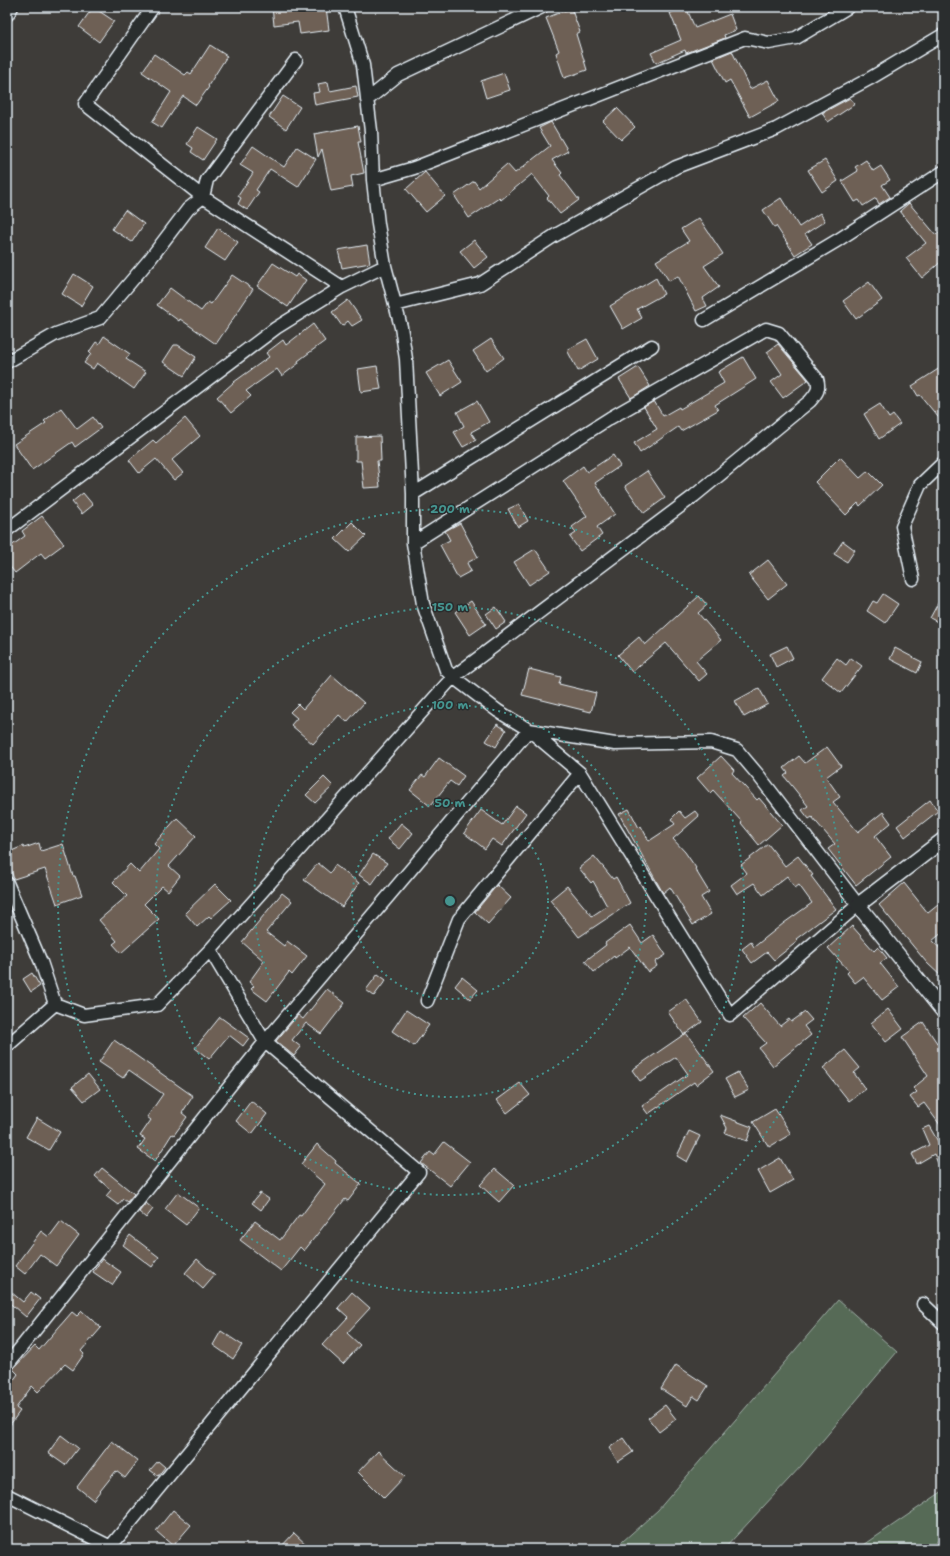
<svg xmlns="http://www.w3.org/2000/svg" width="950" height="1556" viewBox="0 0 950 1556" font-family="'Shantell Sans',sans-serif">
<rect width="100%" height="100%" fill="#3e3c39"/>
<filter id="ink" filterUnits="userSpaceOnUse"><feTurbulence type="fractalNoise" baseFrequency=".025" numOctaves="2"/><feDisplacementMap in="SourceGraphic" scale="8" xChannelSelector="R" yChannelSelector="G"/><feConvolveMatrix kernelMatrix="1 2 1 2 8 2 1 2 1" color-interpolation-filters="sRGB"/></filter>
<g filter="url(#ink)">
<!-- green -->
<path fill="#566b56" stroke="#9faea7" d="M838,1300L897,1352L802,1465L724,1549H614L658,1510Z
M943,1491V1535L930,1549H858Z"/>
<!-- building -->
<path fill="#6e6054" stroke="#e8f1f8" d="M93,7L114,21L99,42L79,27Z
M272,7H288V11L311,7H326L329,30L300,34L298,22L274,25Z
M685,7H686L695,28L730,14L736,30L724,35L725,38L686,53L685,50L656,63L651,53L681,40L670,13Z
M571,8L580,32L576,34L587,70L564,78L556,53L559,51L546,18Z
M210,45L227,56L208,86L209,87L196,105L183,96L162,128L152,122L171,92L142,72L154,54L185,75L188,72L191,74Z
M732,51L750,89L768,80L779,101L750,117L730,80L725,83L713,59Z
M504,73L510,90L486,98L481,81Z
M328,82L330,91L356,86L358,97L315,105L313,93L320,92L318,84Z
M283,96L300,107L286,129L269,117Z
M850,98L855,104L828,122L822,113Z
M617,108L635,127L621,140L603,121Z
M551,122L568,151L552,160L562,173L560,175L579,200L560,214L547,198L549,196L532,174L501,200L499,198L469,218L454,195L474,181L479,188L507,164L515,173L550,146L539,128Z
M358,126L361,142H358L364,173L351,176L353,187L331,191L322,149L318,157L314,134Z
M198,127L217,139L203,160L191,152L193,148L187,144Z
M253,146L284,167L297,147L316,159L298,187L270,169L256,190L259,192L247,210L238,204L241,198L238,196L253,173L240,165Z
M825,160L838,181L822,192L808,170Z
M866,160L873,171L881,166L890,180L882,185L890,197L879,204L876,198L863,206L859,200L855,202L842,181L858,171L855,167Z
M425,172L445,196L426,212L406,189Z
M781,198L799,227L820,213L825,221L805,234L812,244L795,255L776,226L774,227L763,210Z
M909,203L936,235L943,229V260L922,278L906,258L926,243L900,211Z
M125,210L144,224L132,242L112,229Z
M699,218L723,254L704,266L719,287L703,298L707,306L696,311L678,276L669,281L656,261L689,241L681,229Z
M218,228L238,242L225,261L205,248Z
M474,240L488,257L474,268L460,251Z
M367,245L370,263L342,268L338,250Z
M273,263L295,277L297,274L306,280L288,307L257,286Z
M74,274L93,286L81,306L62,294Z
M232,275L253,289L216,344L180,319L179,321L157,305L170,288L201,311L208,302L211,304Z
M656,278L664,294L637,309L642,318L623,329L610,306Z
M869,282L882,300L856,319L843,301Z
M348,300L362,320L352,326L348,321L342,326L332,312Z
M313,324L325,341L298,361L299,363L282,376L277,369L246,391L251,396L231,413L217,397L234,382L269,357L266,353L283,340L286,345Z
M104,336L130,354L126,359L146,372L134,389L97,363L93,369L84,363L91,354L89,352L96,342L99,344Z
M491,339L504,358L486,371L473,351Z
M587,339L598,359L578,371L567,350Z
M778,344L808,380L783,398L771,382L782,374L767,352Z
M174,345H178L196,357L184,376L163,362Z
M743,357L756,379L715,405L718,410L681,431L678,427L640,453L634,443L657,429L644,407L654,401L663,416L679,407L680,409L724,383L718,372Z
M448,360L462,382L440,396L426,373Z
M377,366L381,389L361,392L358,369Z
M943,366V423L920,395L918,396L912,386Z
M638,367L650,386L631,398L619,379Z
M477,401L489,422L471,432L476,440L463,447L454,432L464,426L457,412Z
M880,404L889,418L893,415L900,424L879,439L864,414Z
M61,408L77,429L93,417L101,428L75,447L72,442L32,470L14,444L46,423L44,421Z
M185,418L200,436L172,460L183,473L174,480L156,459L139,473L129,460L153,440L156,443Z
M380,436L381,461H377L380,487L364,488L361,461H356V437Z
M613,455L620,466L595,483L615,514L597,527L602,535L580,551L570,537L576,533L572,527L587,516L563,481L583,466L587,472Z
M840,457L860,478L868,471L882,485L860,506L858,503L846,515L815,482Z
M647,471L665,498L644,513L625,486Z
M83,493L93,505L82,514L72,502Z
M519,504L528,521L518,527L508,509Z
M42,516L64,544L45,558L41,553L15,573L7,563V549L25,536L22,531Z
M352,522L366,536L349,552L335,539Z
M460,523L478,557L467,563L471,571L458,578L440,545L450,540L445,531Z
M843,541L855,550L847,562L834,554Z
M535,549L550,571L529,585L514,562Z
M768,560L787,584L768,599L749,575Z
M883,594L898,604L885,623L867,611L873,601L877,603Z
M943,594V625L930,618Z
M699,596L707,605L698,613L721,640L696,661L707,674L699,681L666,643L632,672L618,655L639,637L645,645Z
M471,601L486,624L470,635L455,612Z
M496,607L506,622L496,629L486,614Z
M787,646L793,658L776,667L770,654Z
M895,648L922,662L917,673L890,659Z
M837,658L846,665L851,658L862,666L841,693L822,678Z
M529,669L561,677L559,684L596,693L591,712L522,695Z
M332,675L364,703L347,722L339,715L313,744L291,725L297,718L290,712L298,704L303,709Z
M759,688L768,704L744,717L735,701Z
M497,724L506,730L496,747L486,741Z
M827,747L841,766L826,777L840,797L833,802L858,832L883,812L891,823L875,836L891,857L856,885L828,849L835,844L812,817L809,819L802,810L808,806L784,776L788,773L784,768L799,756L805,763Z
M721,756L734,770L732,773L757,800L759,798L782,825L759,845L741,823L742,822L713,790L710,793L697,778Z
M439,758L464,776L457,786L450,781L430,806L410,790L422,775L425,777Z
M324,777L333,786L315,803L306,795Z
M930,800L938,811L905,837L897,826Z
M516,806L526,813L502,846L492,839L485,849L464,833L481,810L502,825Z
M629,809L639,828L641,826L649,841L675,824L671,819L679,811L685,818L695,811L699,816L673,839L685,852L696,868L695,869L709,892L701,897L711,914L693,925L670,887L663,893L619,814Z
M177,818L196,836L169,866L180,876L168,891L162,886L144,904L159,919L121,953L113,944L117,941L99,920L127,896L113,882L130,864L139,873L159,849L154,844Z
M401,823L413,833L400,849L388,839Z
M39,843L41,851L63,844L73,876H75L82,895L57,904L45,869L14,879L7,860V853L23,846L24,848Z
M768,844L785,866L798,856L813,875L811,876L836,909L796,939L798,941L774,960L767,952L752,963L742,949L751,942L754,947L784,923L812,903L799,885L795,888L787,876L763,895L754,883L737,894L731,885L747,873L741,865Z
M373,854L387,863L372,884L359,875Z
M594,856L613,879L616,877L630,903L579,937L550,900L567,886L592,916L607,906L593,881L591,883L579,868Z
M318,863L330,873L335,865L359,883L342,907L304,880Z
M904,883L928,913L943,901V932L932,941L943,951V978L927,963L879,905Z
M215,884L231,900L211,918L209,916L197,927L185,913Z
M497,885L511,898L488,924L475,912Z
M282,893L292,901L266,932L284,946L287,941L307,956L292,975L289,972L267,1001L251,989L254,986L249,982L264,961L242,942Z
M630,925L642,943L653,935L666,955L655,962L657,966L648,972L630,947L615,958L614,956L594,972L585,961L606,945L605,943Z
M852,926L874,951L878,947L887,958L880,963L899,987L882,1000L863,977L855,983L847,973L849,971L828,948Z
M32,973L40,986L31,992L23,979Z
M378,974L386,980L374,996L366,990Z
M462,977L478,990L470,999L455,986Z
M327,989L345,1003L321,1034L306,1023L292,1040L301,1047L294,1056L276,1041L298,1015L303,1019Z
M686,999L702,1022L684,1035L668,1012Z
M760,1003L780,1026L789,1019L791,1022L805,1012L812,1020L804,1026L811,1035L773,1066L759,1048L766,1043L743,1018Z
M888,1009L903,1029L886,1042L871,1023Z
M406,1010L429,1025L414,1046L392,1031Z
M220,1017L249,1038L243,1046L229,1035L209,1059L195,1048Z
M923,1022L943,1052V1129L924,1103L918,1107L910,1097L917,1092L913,1088L928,1076L902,1037Z
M686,1033L714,1071L696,1085L694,1082L648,1114L642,1106L688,1074L676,1057L640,1081L632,1070Z
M114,1040L193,1096L182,1113L187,1117L174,1135L172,1134L155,1161L138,1149L145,1139L140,1136L151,1120L147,1117L163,1094L129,1070L123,1078L99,1062Z
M845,1050L860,1068L854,1073L865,1089L849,1101L823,1068Z
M738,1072L749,1090L735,1097L725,1079Z
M88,1074L100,1089L84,1101L72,1087Z
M520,1083L530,1095L507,1113L497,1100Z
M251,1101L267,1114L252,1134L236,1121Z
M775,1109L791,1134L769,1147L753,1122Z
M720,1115L752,1127L747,1141L725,1133L727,1128Z
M37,1118L60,1132L49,1150L26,1137Z
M929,1126L943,1150V1175L934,1154L917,1164L912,1154L929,1145L922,1129Z
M689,1131L700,1136L687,1162L677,1156Z
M444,1142L470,1162L450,1186L421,1163L430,1152L434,1155Z
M317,1144L336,1161L335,1163L361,1184L348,1201L345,1199L304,1251L300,1247L281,1271L240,1240L255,1221L280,1240L299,1215L301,1216L325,1184L301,1164Z
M780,1158L793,1180L770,1193L758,1171Z
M102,1168L134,1194L127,1202L123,1199L118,1205L106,1196L111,1190L95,1176Z
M495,1169L514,1185L499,1202L480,1185Z
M178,1192L199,1208L186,1225L165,1209Z
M260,1193L269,1199L261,1210L252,1203Z
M146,1203L153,1209L146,1218L139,1212Z
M61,1221L79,1235L56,1266L40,1254L25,1274L15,1266L41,1231L49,1237Z
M130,1235L159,1257L152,1267L123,1245Z
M102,1259L121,1272L112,1285L93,1272Z
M197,1259L215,1275L203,1289L185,1273Z
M11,1292L23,1302L31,1292L40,1299L26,1317L7,1301V1298Z
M352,1292L370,1308L347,1333L360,1345L343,1364L322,1345L348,1317L338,1308Z
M82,1311L101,1328L81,1351L84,1354L73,1370L65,1364L38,1392L32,1386L16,1408L20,1411L7,1429V1389L18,1374L13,1369L35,1346L39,1350L72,1312L77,1316Z
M221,1331L242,1345L233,1359L213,1345Z
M676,1365L708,1386L699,1400L693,1396L687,1406L661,1389Z
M665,1405L676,1419L659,1432L648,1418Z
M61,1435L78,1448L65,1465L48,1453Z
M623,1438L633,1452L618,1462L609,1448Z
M112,1441L138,1461L125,1478L116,1471L93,1500L77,1487Z
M378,1451L405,1476L384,1498L358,1472Z
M158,1461L165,1467L158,1476L150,1470Z
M173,1510L191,1525L173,1546L156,1531Z
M294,1533L311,1549H279Z"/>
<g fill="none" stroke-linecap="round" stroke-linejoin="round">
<defs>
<path id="minor" d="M7,15L12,7
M296,60L207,180L203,197L342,287
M367,100L398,75L542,7
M373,180L414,168L745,38L769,43L796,38L848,7
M395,305L480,284L554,236L676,167L776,129L869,79L943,35
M704,320L838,240L943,172
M7,362L56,334L100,318L150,259L188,209L203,197L85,104L153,7
M413,494L652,346
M7,530L276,328L342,287L385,266
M913,579L902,526L920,485L943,463
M7,883L41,962L55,1004L84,1015L157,1005L210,950L453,677L694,496L810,401C817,393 820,389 817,379L779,333L766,329L610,418L413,543
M427,1001L459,919L580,773
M7,1046L55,1004
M923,1304L943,1323
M7,1365L265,1042L529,730L580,773L730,1015L858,905L759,776L737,750L711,742L615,744L529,730L498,711L453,677L446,670L423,604L413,543V494L406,359L401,327L385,266L378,224L373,180L371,131L363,65L345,7
M7,1495L115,1549
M111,1546L419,1172L265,1042L210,950"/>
<path id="tertiary" d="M943,840L858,905L943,1011"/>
</defs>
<!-- minor casing -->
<use href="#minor" stroke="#e8f1f8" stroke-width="15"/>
<!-- tertiary casing -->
<use href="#tertiary" stroke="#e8f1f8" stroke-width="17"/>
<!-- minor -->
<use href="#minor" stroke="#2a2d2e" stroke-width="12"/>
<!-- tertiary -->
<use href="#tertiary" stroke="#2a2d2e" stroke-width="14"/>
</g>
</g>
<!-- distance rings -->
<g fill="none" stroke="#459590" stroke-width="2" stroke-dasharray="2 4">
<circle cx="450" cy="901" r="98"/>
<circle cx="450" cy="901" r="196"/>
<circle cx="450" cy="901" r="294"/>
<circle cx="450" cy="901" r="392"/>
</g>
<circle cx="450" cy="901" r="6" fill="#459590" stroke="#2a2d2e" stroke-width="2"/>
<g font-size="12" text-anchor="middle" font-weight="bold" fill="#459590" stroke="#2a2d2e" stroke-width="3" stroke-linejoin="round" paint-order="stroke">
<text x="450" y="513">200 m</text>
<text x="450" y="611">150 m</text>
<text x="450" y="709">100 m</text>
<text x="450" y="807">50 m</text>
</g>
<!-- margin -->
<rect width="950" height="1556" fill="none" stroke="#2a2d2e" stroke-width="24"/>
<rect x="12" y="12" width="926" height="1532" fill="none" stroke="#e8f1f8" stroke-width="1.5" filter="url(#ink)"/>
</svg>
